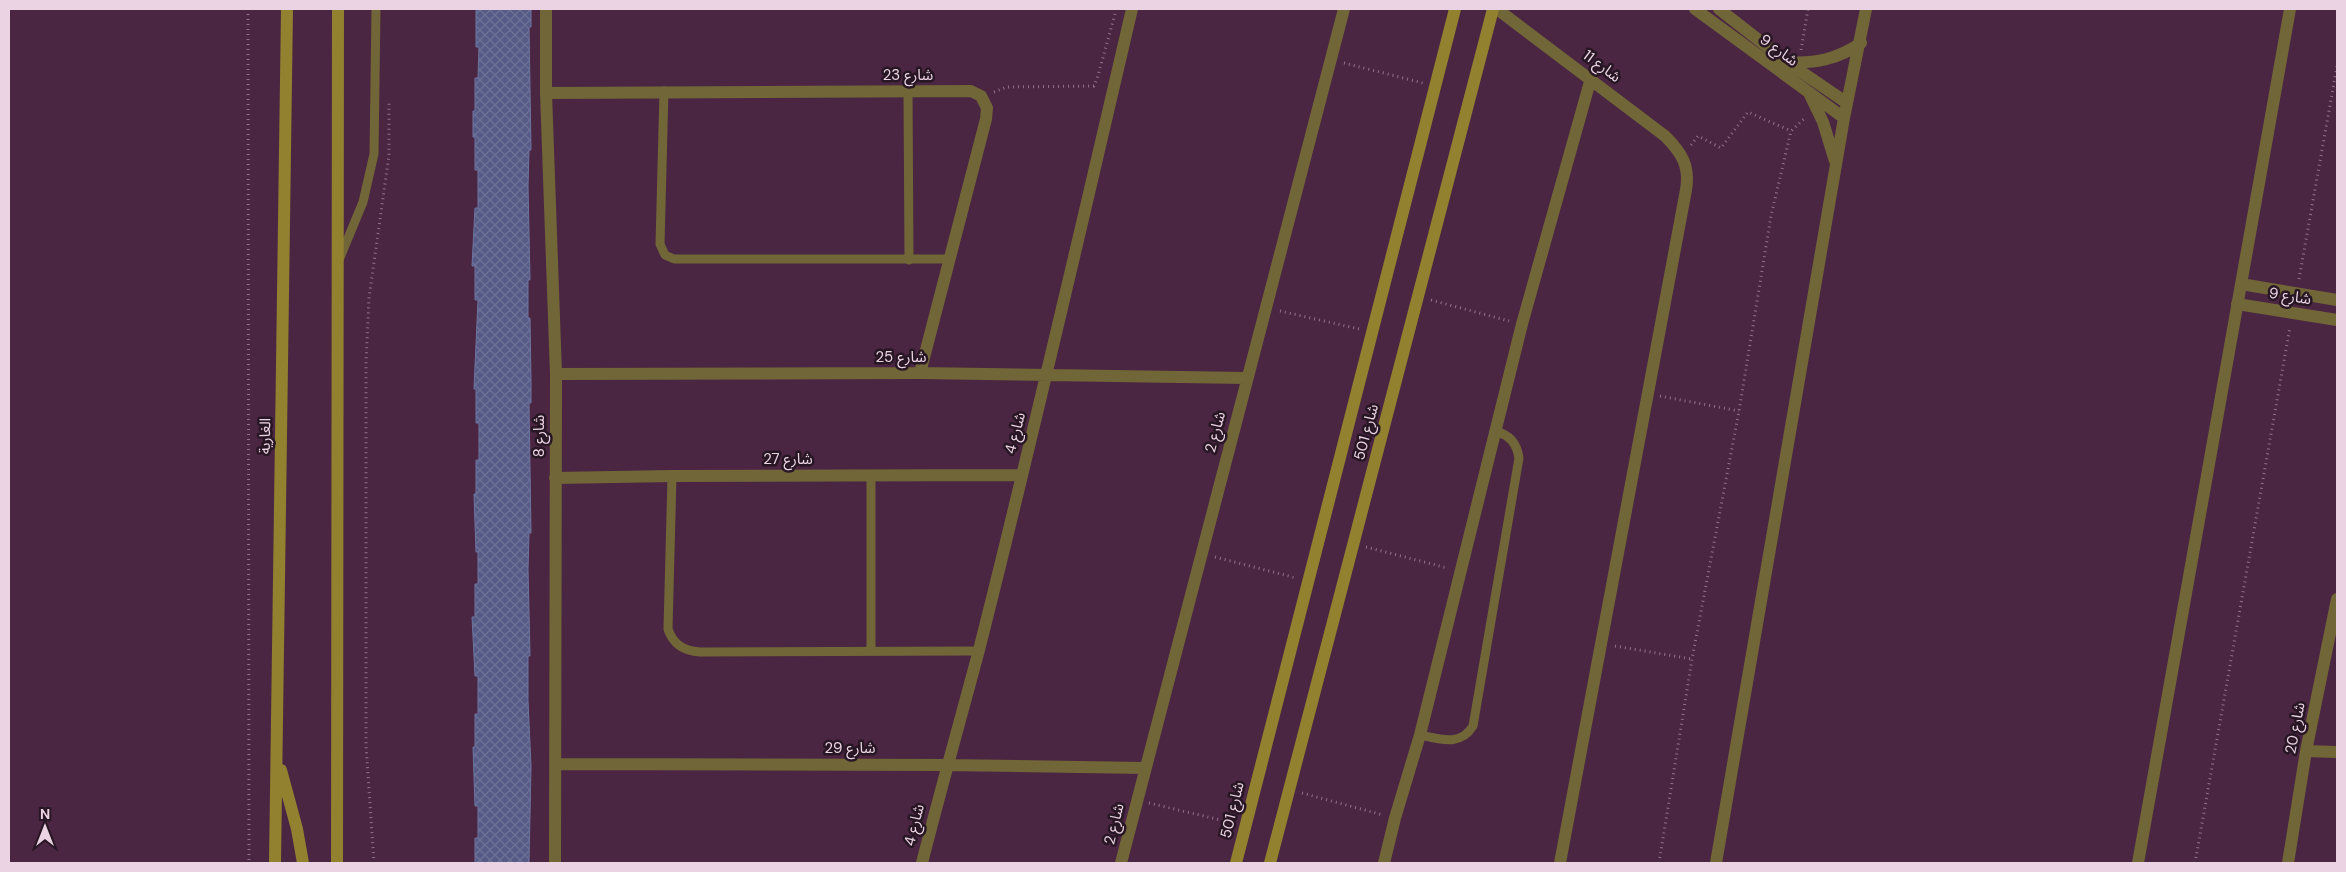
<svg xmlns="http://www.w3.org/2000/svg" width="2346" height="872" viewBox="0 0 2346 872" font-family="'DM Sans','Noto Sans Arabic',sans-serif">
<defs>
<pattern id="building-cross-hatch" width="8" height="8" patternUnits="userSpaceOnUse" patternTransform="scale(1.25)"><rect width="8" height="8" fill="#555b86"/><path d="M0 0l8 8M0 8l8-8" fill="none" stroke="#6e7297"/></pattern>
</defs>
<rect width="100%" height="100%" fill="#4b2642"/>
<!-- building -->
<path fill="url(#building-cross-hatch)" stroke="#6d74a0" d="M476,9H531V27H529L531,150H529L528,186L530,280H528V318H530L531,383V403H529L531,533H529L528,569L530,656H528V701L531,766L529,863H475V838H478V806H475L473,747H475V714H478V676H475L472,617H475V584H478V552H476L474,494H476V460H479V423H476V389H474L478,300H475V266H472L475,208H478V170H475V137H473V111H475V78H478L479,47H476Z"/>
<g fill="none" stroke-linecap="round" stroke-linejoin="round">
<!-- path -->
<path stroke="#927289" stroke-width="3" stroke-dasharray="1 4" stroke-linecap="butt" d="M248,9L249,863
M1801,50L1808,9
M1344,63L1423,83
M994,92L1007,87L1094,86L1097,79L1115,14
M1691,145L1698,136L1721,148L1748,112L1791,131
M2299,279L2337,66
M1431,300L1509,321
M1280,311L1359,329
M1660,396L1739,411
M1366,547L1447,568
M1215,557L1296,578
M1615,646L1692,659
M1302,793L1383,815
M1149,803L1233,823
M374,863L366,745V362L369,298L389,155V102
M1659,863L1692,659L1739,411L1771,216L1791,131L1806,117
M2195,863L2290,327"/>
<!-- lane -->
<path stroke="#716637" stroke-width="9" d="M664,91L660,244L665,255L674,259H949
M908,92L909,260
M339,260L363,202L374,154L376,9
M871,475V651
M672,476L668,629C673,644 683,651 700,652L978,651
M1420,735C1440,739 1460,747 1473,726L1519,458C1517,444 1510,435 1497,432"/>
<!-- street -->
<path stroke="#716637" stroke-width="12" d="M546,9V93L556,374L555,863
M1497,9L1665,136C1682,153 1690,166 1686,190L1560,863
M1695,9L1844,118
M1719,9L1787,62L1847,103
M1787,62C1815,64 1838,59 1861,43
M546,93L971,91L981,96L987,108L986,119L920,373
M1810,95L1823,122L1835,161
M2241,284L2337,300
M2237,304L2337,320
M556,374L920,373L1246,378
M555,478L672,476L1020,475
M2306,751L2337,752
M556,764L946,765L1144,768
M922,863C940,792 960,721 979,650C1033,437 1082,223 1132,9
M1121,863L1344,9
M1384,863L1395,818L1420,735L1522,324L1591,78
M1716,863L1844,118L1866,9
M2138,863L2290,9
M2288,863L2306,751L2337,599"/>
<!-- secondary -->
<path stroke="#92812f" stroke-width="12" d="M281,770L297,829L303,863
M275,863L287,9
M337,863L338,9
M1236,863L1455,9
M1270,863L1493,9"/>
</g>
<g text-anchor="middle" stroke-width="5" stroke-linejoin="round" paint-order="stroke">
<!-- street labels -->
<g font-size="15" fill="#ecd3e4" stroke="#271623">
<text transform="translate(1779 50) rotate(36)" y="5">شارع 9</text>
<text transform="translate(1602 66) rotate(37)" y="5">شارع 11</text>
<text x="908" y="80">شارع 23</text>
<text transform="translate(2290 296) rotate(9)" y="5">شارع 9</text>
<text x="901" y="362">شارع 25</text>
<text transform="translate(1215 432) rotate(-75)" y="5">شارع 2</text>
<text transform="translate(1366 432) rotate(-75)" y="5">شارع 501</text>
<text transform="translate(1015 433) rotate(-75)" y="5">شارع 4</text>
<text transform="translate(265 436) rotate(-89)" y="5">الغارية</text>
<text transform="translate(539 436) rotate(-90)" y="5">شارع 8</text>
<text x="788" y="464">شارع 27</text>
<text transform="translate(2295 728) rotate(-79)" y="5">شارع 20</text>
<text x="850" y="753">شارع 29</text>
<text transform="translate(1232 810) rotate(-76)" y="5">شارع 501</text>
<text transform="translate(1114 824) rotate(-76)" y="5">شارع 2</text>
<text transform="translate(914 825) rotate(-76)" y="5">شارع 4</text>
</g>
</g>
<!-- border -->
<rect width="2346" height="872" fill="none" stroke="#ecd3e4" stroke-width="20"/>
<!-- north arrow -->
<g transform="translate(45 827)" stroke="#271623" stroke-width="4" paint-order="stroke">
<path d="M0-4L9 19L0 12L-9 19Z" fill="#ecd3e4"/>
<text y="-8" font-size="14" font-weight="bold" text-anchor="middle" fill="#ecd3e4">N</text>
</g>
</svg>
